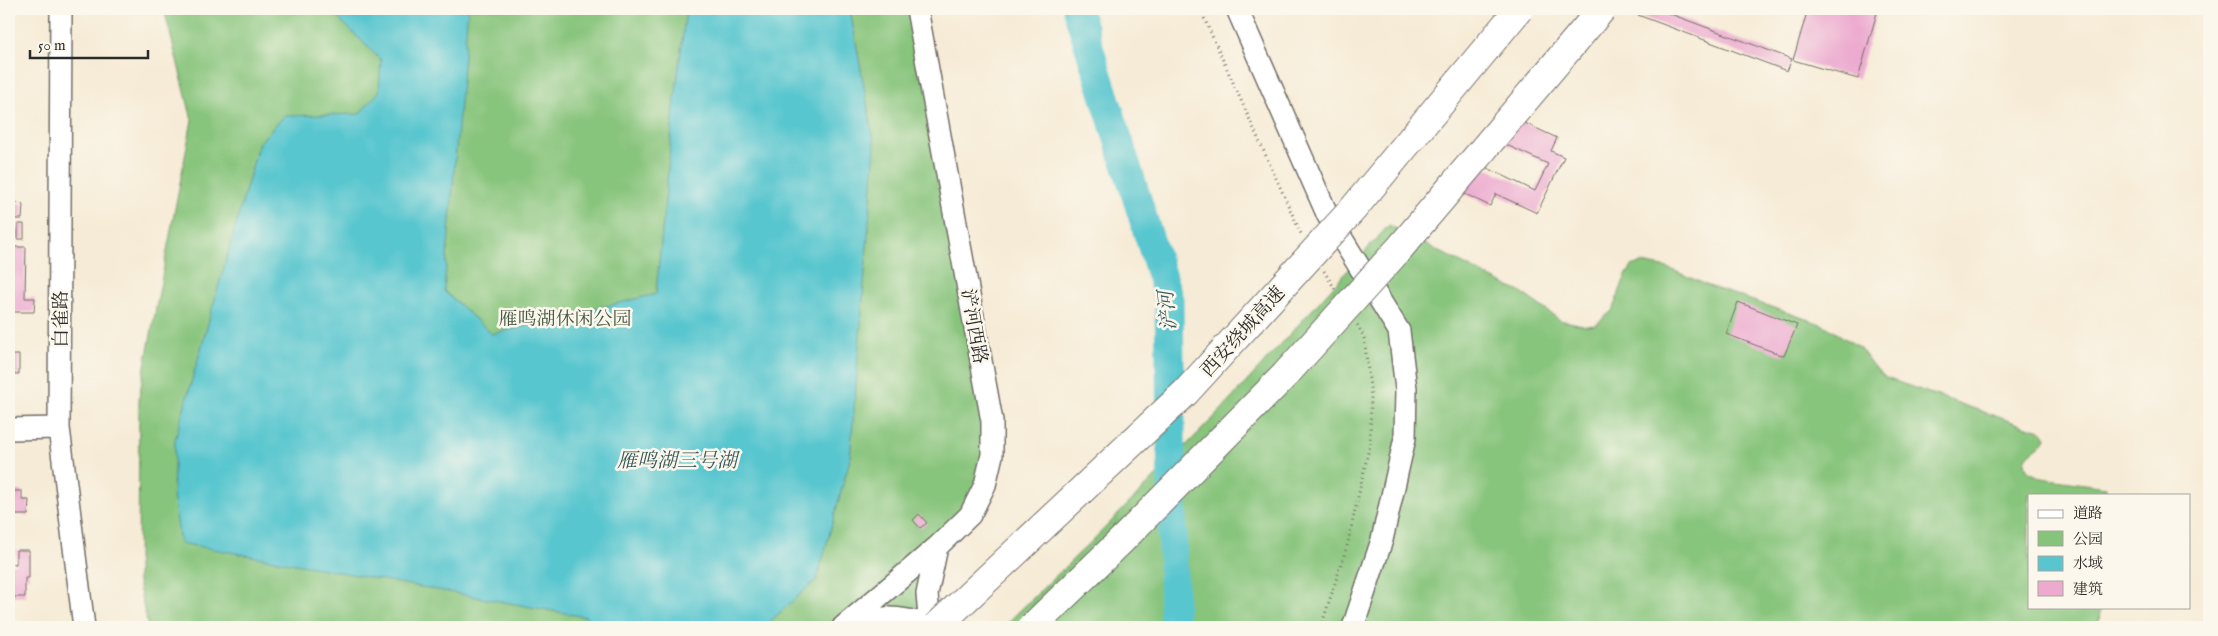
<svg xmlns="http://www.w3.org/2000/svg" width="2218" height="636" viewBox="0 0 2218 636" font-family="'IM FELL English','Noto Serif SC',serif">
<rect width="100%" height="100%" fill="#fbf7ec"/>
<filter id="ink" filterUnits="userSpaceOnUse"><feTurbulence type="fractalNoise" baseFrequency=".02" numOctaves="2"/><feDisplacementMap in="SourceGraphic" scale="10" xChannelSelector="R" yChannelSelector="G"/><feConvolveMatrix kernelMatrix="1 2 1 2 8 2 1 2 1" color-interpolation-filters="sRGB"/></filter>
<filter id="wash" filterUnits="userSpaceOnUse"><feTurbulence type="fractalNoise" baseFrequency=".0096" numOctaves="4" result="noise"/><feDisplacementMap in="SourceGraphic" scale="20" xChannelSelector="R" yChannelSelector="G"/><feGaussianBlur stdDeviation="1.12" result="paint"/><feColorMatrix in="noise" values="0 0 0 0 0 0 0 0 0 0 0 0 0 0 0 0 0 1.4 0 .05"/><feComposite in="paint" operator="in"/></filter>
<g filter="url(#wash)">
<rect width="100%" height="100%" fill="#f6ebd6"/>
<!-- green -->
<path fill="#87c47b" stroke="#597853" d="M164,9H917L992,421L985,485L937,547L930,627H148L138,582L139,397L192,120Z
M1389,225L1473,269L1522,293L1560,320L1587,326L1595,325L1612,311L1626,275L1633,265L1642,263L1668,268L1709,286L1824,325L1860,348L1873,366L1886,378L2030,428C2039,428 2042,430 2046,438C2040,451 2016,454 2029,472L2042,478L2106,487V495H2029V607H2100L2099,627H1768L1758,624L1749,627H1003L1093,540L1222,409Z"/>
<!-- water -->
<path fill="#59c6cf" stroke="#42787d" d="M329,9H468L444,291L492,334L656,294L674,107L686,9H850L875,147L850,459L817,579L764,627H594L586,617L180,543L173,495L175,440L259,143L284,116L359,114L379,92L381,60Z"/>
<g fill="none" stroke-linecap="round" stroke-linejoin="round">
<!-- river -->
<path stroke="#59c6cf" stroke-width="29" d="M1077,9L1169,300L1174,627"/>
</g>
<g id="blocks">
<!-- building -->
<path fill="#ecaacf" d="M1641,9H1657L1792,59L1787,71L1638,15Z
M1808,9H1878L1858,79L1793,60Z
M1512,117L1557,138L1551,151L1564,157L1537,213L1496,194L1490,206L1463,193L1477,163L1535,191L1548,164L1500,142Z
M15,203L23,204L22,219H14V235H9V216H15Z
M18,224H24V239H18Z
M12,247H26L25,298H35L34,312H11L12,267H9V251H12Z
M1738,302L1797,325L1784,356L1726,334Z
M9,355H19V374H9Z
M9,481H12L11,491H22V500H29L28,515H9Z
M919,514L927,523L920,528L913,520Z
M16,550H29V578H25V597H9V564H16Z"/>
</g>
</g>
<g filter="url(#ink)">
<use href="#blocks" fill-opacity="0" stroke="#726e67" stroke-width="1"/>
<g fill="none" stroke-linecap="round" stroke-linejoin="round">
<defs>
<path id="minor" d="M61,9L59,428L84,627
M917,9L992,421V455L985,485L970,515L937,547L927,594L930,627
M1237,9L1328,216L1399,331L1406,389L1405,438L1382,540L1353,627
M9,429L59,428
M849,625C882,615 897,616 930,625
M843,627L937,547"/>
</defs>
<!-- minor casing -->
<use href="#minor" stroke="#726e67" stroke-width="24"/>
<!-- path -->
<path stroke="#726e67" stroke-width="3" stroke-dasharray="1 4" stroke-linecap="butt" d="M1200,9L1302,236
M1324,271L1335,289
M1321,627L1347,546L1370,444L1371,396L1364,337L1357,324"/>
<!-- minor -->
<use href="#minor" stroke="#fff" stroke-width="21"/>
<defs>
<path id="highway-bridge" d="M936,627L1186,392L1353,209L1519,9
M1032,627L1121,541L1285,375L1399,249L1602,9"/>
</defs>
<!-- highway-bridge casing -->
<use href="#highway-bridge" stroke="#726e67" stroke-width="30" stroke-linecap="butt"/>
<!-- highway-bridge -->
<use href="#highway-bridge" stroke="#fff" stroke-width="28"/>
</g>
</g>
<g text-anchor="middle" stroke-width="5" stroke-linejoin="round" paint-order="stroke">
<!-- park labels -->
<g font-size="19" fill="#475943" stroke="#fbf7ec">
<text x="565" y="325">雁鸣湖休闲公园</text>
</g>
<!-- street labels -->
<g font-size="19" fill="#2b2b2b" stroke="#fbf7ec">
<text transform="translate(60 319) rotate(-90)" y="7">白雀路</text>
<text transform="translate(975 326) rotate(80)" y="7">浐河西路</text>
<text transform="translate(1242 331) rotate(-48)" y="7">西安绕城高速</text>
</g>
<!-- water labels -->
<g font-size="20" font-style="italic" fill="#395a5c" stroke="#fbf7ec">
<text transform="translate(1167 311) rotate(-96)" y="7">浐河</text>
<text x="677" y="467">雁鸣湖三号湖</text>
</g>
</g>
<!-- margin -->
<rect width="2218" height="636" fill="none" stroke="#fbf7ec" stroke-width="30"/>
<!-- legend -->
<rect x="2028" y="494" width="162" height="115" fill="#fbf7ec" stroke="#a8a59f"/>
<rect x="2038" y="510" width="25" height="8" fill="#ffffff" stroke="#a8a59f"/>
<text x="2073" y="518" font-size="15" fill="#2b2b2b">道路</text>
<rect x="2038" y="531" width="25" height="15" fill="#87c47b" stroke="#a8a59f"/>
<text x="2073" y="544" font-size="15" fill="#2b2b2b">公园</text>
<rect x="2038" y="556" width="25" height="15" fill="#59c6cf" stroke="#a8a59f"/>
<text x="2073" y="568" font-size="15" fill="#2b2b2b">水域</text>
<rect x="2038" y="581" width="25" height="15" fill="#ecaacf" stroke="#a8a59f"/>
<text x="2073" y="594" font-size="15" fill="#2b2b2b">建筑</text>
<!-- scale -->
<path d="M30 50v8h118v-8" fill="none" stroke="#2b2b2b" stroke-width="2.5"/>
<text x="38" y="50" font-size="15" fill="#2b2b2b" stroke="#fbf7ec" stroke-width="4" paint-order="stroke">50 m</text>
</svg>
